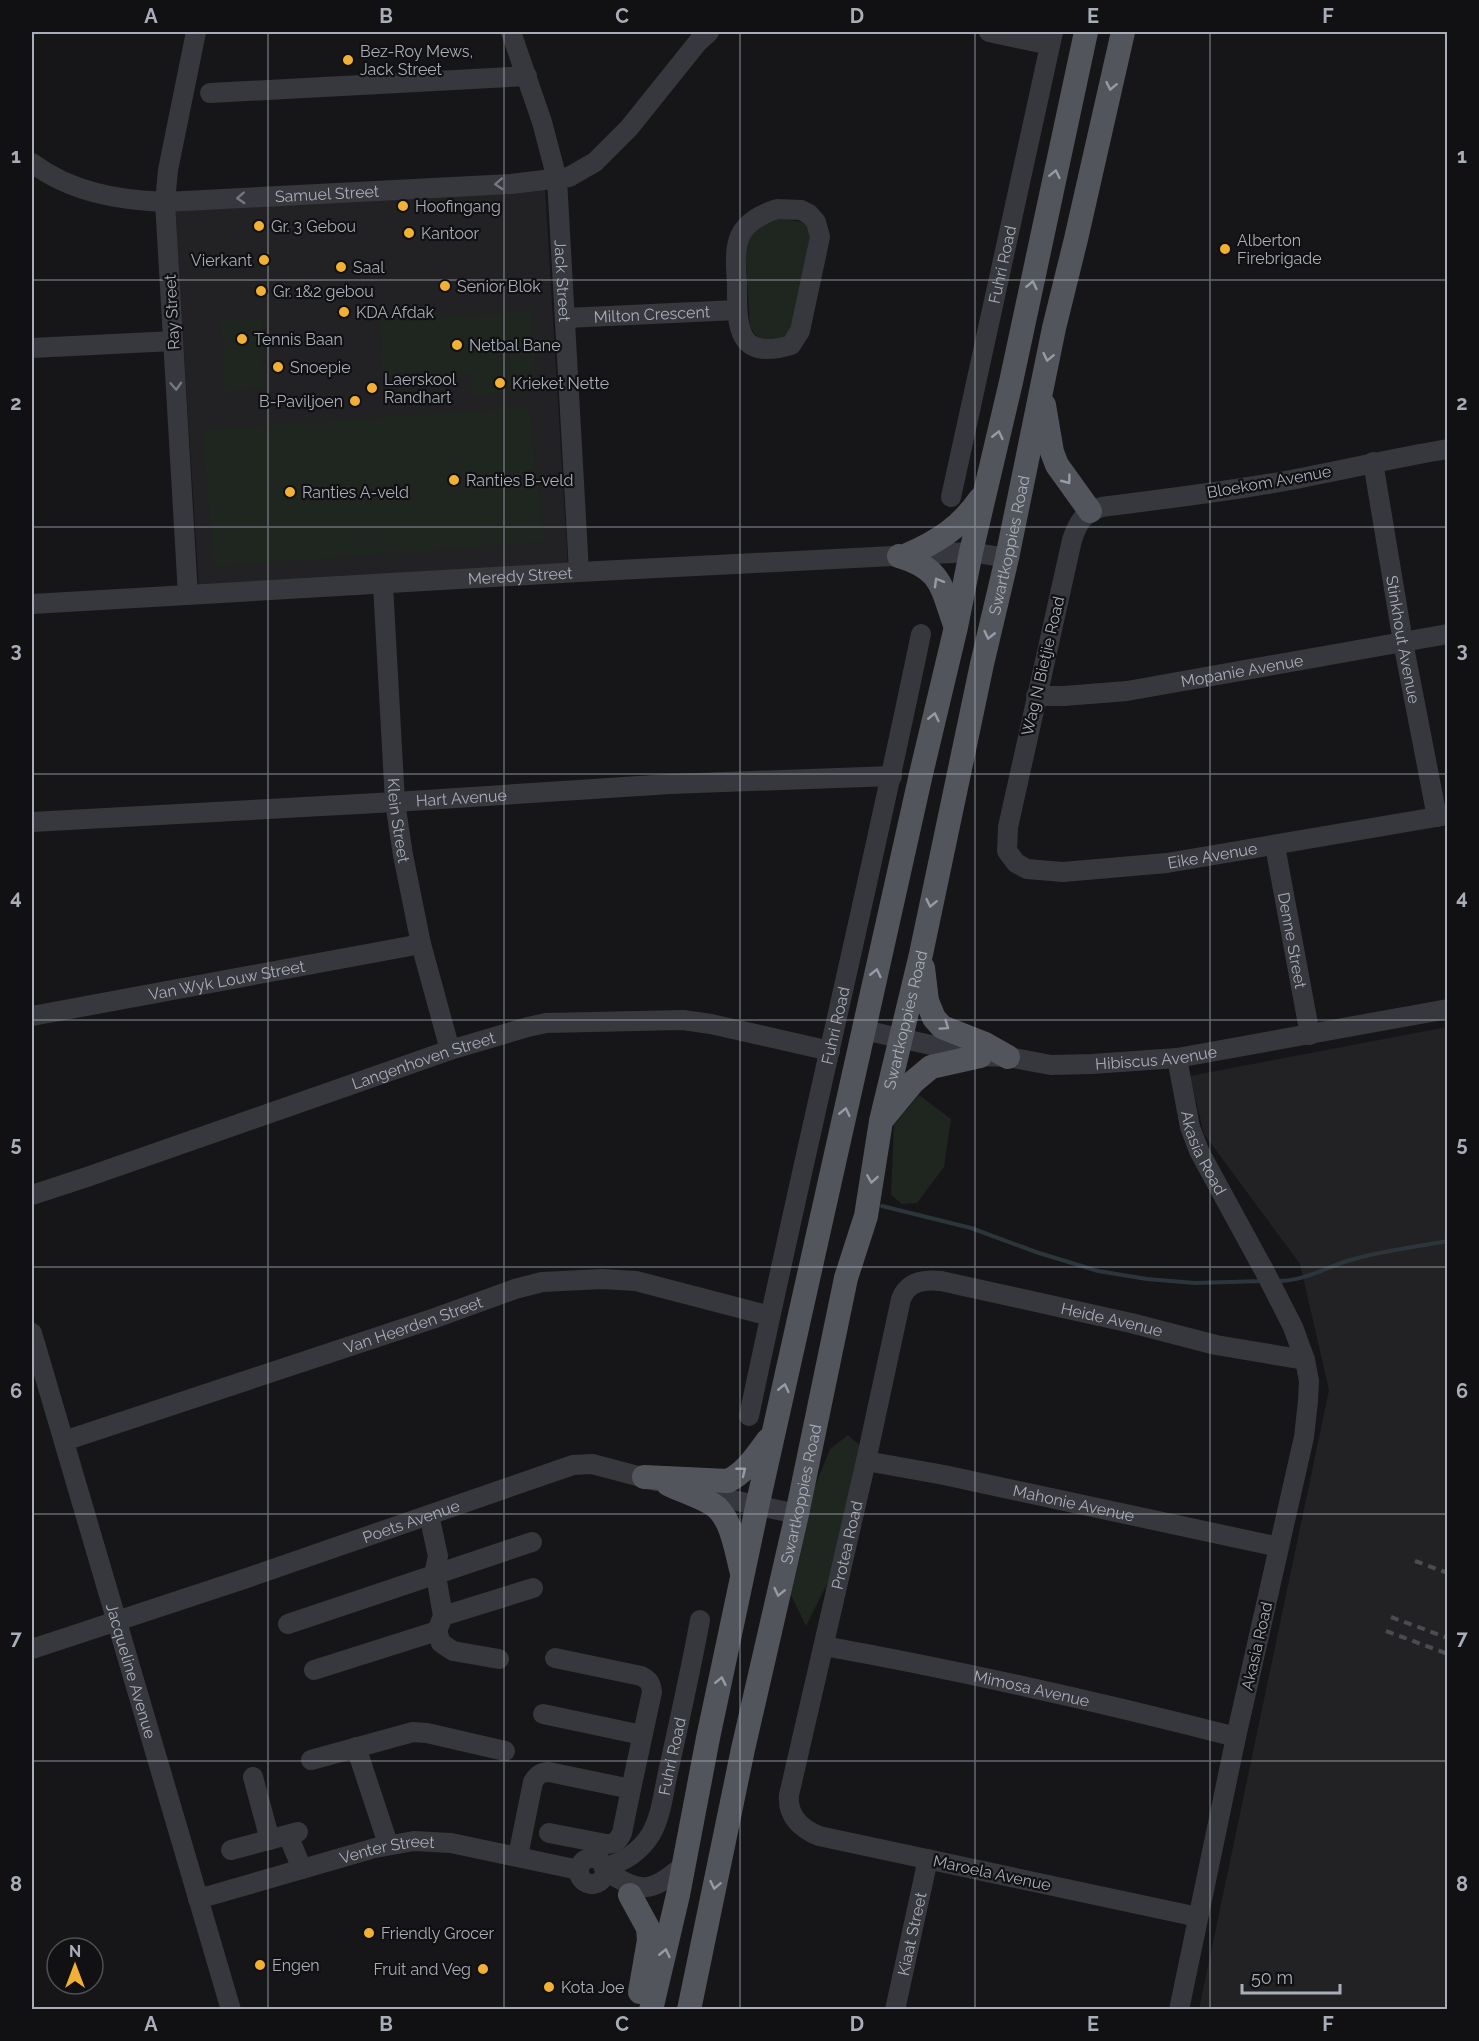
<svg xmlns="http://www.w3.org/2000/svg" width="1479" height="2041" font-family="Raleway,sans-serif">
	<rect width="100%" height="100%" fill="#161618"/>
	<path fill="#222225" d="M545,187L568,567L199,590L175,209Z
		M1447,1027V2009H1199L1329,1390L1300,1264L1204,1134L1190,1076Z"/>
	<path fill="#1e261f" d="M778,218L803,222L812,232L791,330C778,345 759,346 750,326L745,247C751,230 762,224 778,218Z
		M532,312L535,371H528L530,392L472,395L470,374L382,378L380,318Z
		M263,318L264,389L225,392L221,321Z
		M529,407L545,542L214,567L202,430Z
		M919,1095L951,1119L944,1167L917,1203L902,1204L891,1195L894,1125Z
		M848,1435L866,1451L839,1560L806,1626L790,1593L809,1501L830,1449Z"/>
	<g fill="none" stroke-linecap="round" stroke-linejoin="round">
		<path stroke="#2c353c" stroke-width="4" d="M882,1206L971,1228L1039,1253L1098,1271L1147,1279L1195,1283L1263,1281
			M1277,1281C1303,1281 1323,1269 1347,1261C1378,1251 1415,1247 1448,1241"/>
		<g stroke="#37383d" stroke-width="20">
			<path id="s1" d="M511,32L542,122L557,179L579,572"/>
			<path d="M989,32L1050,45"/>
			<path d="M210,93L527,76"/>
			<path id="s2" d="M32,163C71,192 117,200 165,202L511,184L569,177L595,162L629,128L698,42L709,32"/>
			<path d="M777,209L801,210L809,214L816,222L820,237L800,331L791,345C735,362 737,324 737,283C736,268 734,250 740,236C747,221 762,214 777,209Z"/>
			<path id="s3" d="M566,318L737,310"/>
			<path d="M32,348L173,341"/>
			<path id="s4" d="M1448,449C1393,458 1339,471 1285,481C1224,492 1163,499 1102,507C1084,512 1078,522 1072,540L1008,827L1007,851L1016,863L1027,869L1063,872L1167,863L1448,815"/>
			<path id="s5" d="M1373,462L1403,642L1437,817"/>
			<path id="s6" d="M951,497L1053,32"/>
			<path id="s7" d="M383,585L395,802L403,855L421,944L450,1050"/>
			<path d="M188,595L165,202L168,170L196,32"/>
			<path id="s8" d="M32,604L579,572L971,552L1007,558"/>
			<path id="s9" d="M1036,696H1064L1127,691L1448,634"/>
			<path id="s10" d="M32,822L395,802L670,784L892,776"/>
			<path id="s11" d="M1275,846L1310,1035"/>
			<path id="s12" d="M32,1016L421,944"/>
			<path id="s13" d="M864,1030L980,1056L1008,1057L1051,1065L1092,1064L1177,1058L1448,1009"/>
			<path id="s14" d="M1177,1058L1190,1127L1199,1151L1265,1272L1293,1327L1305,1360L1309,1381L1308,1401L1304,1437L1236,1737L1179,2010"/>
			<path id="s15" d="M32,1195L87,1177L450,1050L528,1027L546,1023L683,1020L711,1024L830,1051"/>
			<path id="s16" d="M32,1333L231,2010"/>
			<path id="s17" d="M749,1416C804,1154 867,895 921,634"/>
			<path id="s18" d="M64,1441L435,1318L515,1289L542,1282L602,1279L636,1281L770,1316"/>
			<path id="s19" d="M866,1461L944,1475L1279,1547"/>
			<path d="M700,1493L797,1514"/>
			<path d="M443,1616L533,1588"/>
			<path d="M288,1624L532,1542"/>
			<path d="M437,1631L441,1643L453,1651L499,1659"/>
			<path id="s20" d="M824,1646C962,1671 1100,1702 1236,1737"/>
			<path id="s21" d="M32,1649L241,1580L573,1465L592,1464L657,1481"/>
			<path d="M314,1670L437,1631L443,1616L435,1570L438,1556L429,1515"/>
			<path d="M543,1714L642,1735"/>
			<path d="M356,1747L388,1844"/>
			<path d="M311,1760L413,1732L427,1733L505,1751"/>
			<path d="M253,1777L270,1840"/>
			<path d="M549,1833L606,1844C615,1844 618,1841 622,1833L631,1789"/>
			<path d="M288,1835L302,1869"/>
			<path d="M231,1850L298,1832"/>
			<path d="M518,1856L533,1782C537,1775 541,1772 549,1772L631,1789L652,1692C651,1683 649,1680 641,1676L555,1658"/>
			<circle cx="592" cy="1871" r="13"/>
			<path id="s22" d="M604,1868C624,1862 640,1852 651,1834C662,1815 664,1788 669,1768C680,1718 691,1669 700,1620"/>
			<path d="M605,1871C642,1893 649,1894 683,1866"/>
			<path id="s23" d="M198,1899L375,1848L414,1841L451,1843L579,1870"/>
			<path id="s24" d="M1198,1917L819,1836C801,1829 787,1816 789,1795L866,1461L901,1299C908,1281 924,1279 941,1281L1131,1323L1216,1345L1305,1360"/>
			<path id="s25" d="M895,2010L928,1859"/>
		</g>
		<g stroke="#53555c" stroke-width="24">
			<path d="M1044,405L1052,452L1057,465L1090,511"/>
			<path d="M907,555C937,542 961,527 980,499"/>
			<path d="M899,556C942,569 941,586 955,625"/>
			<path d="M923,968L927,1001L934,1018L942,1027L985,1044L1008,1057"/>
			<path d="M885,1116L913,1082L931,1067L980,1056"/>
			<path d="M644,1477L728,1481C746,1472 756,1456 768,1440"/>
			<path d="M668,1484C682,1491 699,1496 712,1504C732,1516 736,1551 742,1573"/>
			<path d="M630,1895L648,1928L649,1940L640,1992"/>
			<path d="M651,2010L678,1895L708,1738L757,1507L921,774L956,627L971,552L1011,382L1086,32"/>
			<path id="s26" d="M689,2010L743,1749L797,1514L846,1278L866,1216L881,1121L921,954L982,664L1007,558L1054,328L1076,239L1123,32"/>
		</g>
		<path stroke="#4a4c52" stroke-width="4" stroke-dasharray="8 6" stroke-linecap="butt" d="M1415,1561L1448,1573
			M1391,1617L1448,1638
			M1386,1631L1448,1654"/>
	</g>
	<defs><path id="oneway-chevron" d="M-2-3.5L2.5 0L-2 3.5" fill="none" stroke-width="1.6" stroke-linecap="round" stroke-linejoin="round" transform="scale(1.5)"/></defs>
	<g stroke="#979ba6">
		<use href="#oneway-chevron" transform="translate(1111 86) rotate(102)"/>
		<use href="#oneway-chevron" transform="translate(1055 174) rotate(-78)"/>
		<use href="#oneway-chevron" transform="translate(1032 285) rotate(-78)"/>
		<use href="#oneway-chevron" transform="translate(1048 357) rotate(102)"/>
		<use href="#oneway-chevron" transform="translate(998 435) rotate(-77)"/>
		<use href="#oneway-chevron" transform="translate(1067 480) rotate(53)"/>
		<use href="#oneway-chevron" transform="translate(938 582) rotate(-120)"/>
		<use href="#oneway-chevron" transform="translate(989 635) rotate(103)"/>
		<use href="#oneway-chevron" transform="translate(934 717) rotate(-77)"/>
		<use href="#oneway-chevron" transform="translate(931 903) rotate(102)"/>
		<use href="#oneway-chevron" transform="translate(876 973) rotate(-77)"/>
		<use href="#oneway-chevron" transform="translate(945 1026) rotate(35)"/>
		<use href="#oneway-chevron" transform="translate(845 1112) rotate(-77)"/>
		<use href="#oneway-chevron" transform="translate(872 1179) rotate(99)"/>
		<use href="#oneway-chevron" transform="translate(784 1388) rotate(-77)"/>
		<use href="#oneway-chevron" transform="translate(742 1471) rotate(-39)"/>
		<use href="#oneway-chevron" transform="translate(779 1592) rotate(103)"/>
		<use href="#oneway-chevron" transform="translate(721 1681) rotate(-78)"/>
		<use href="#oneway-chevron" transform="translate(715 1885) rotate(102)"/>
		<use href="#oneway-chevron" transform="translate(665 1953) rotate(-77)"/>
	</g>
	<g stroke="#757881">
		<use href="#oneway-chevron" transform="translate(499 184) rotate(177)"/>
		<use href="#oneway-chevron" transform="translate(241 198) rotate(177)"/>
		<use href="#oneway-chevron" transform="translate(176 386) rotate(87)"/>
	</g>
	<path fill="none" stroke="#a8adb8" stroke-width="1.5" stroke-opacity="0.55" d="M268,32V2010M504,32V2010M740,32V2010M975,32V2010M1210,32V2010M32,280H1448M32,527H1448M32,774H1448M32,1020H1448M32,1267H1448M32,1514H1448M32,1761H1448"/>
	<g fill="#f2b134" stroke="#111113" stroke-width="2">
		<circle cx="348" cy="60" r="6"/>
		<circle cx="403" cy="206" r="6"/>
		<circle cx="259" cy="226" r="6"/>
		<circle cx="409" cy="233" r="6"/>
		<circle cx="1225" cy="249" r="6"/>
		<circle cx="264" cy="260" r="6"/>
		<circle cx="341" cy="267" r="6"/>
		<circle cx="445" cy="286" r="6"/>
		<circle cx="261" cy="291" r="6"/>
		<circle cx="344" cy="312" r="6"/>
		<circle cx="242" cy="339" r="6"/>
		<circle cx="457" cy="345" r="6"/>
		<circle cx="278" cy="367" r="6"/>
		<circle cx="500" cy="383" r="6"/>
		<circle cx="372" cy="388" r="6"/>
		<circle cx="355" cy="401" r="6"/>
		<circle cx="454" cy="480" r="6"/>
		<circle cx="290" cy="492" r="6"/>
		<circle cx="369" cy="1933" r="6"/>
		<circle cx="260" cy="1965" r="6"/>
		<circle cx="483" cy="1969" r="6"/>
		<circle cx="549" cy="1987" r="6"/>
	</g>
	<g text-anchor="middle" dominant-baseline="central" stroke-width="4.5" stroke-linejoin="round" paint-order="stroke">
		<g font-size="16" fill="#a8adb8" stroke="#111113" text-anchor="start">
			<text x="360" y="51">Bez-Roy Mews,<tspan x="360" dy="18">Jack Street</tspan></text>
			<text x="415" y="206">Hoofingang</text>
			<text x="271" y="226">Gr. 3 Gebou</text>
			<text x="421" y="233">Kantoor</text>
			<text x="1237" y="240">Alberton<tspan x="1237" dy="18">Firebrigade</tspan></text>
			<text x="252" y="260" text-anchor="end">Vierkant</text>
			<text x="353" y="267">Saal</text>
			<text x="457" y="286">Senior Blok</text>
			<text x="273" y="291">Gr. 1&amp;2 gebou</text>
			<text x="356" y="312">KDA Afdak</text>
			<text x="254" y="339">Tennis Baan</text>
			<text x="469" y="345">Netbal Bane</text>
			<text x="290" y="367">Snoepie</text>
			<text x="384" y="379">Laerskool<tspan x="384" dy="18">Randhart</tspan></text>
			<text x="512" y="383">Krieket Nette</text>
			<text x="343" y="401" text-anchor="end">B-Paviljoen</text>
			<text x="466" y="480">Ranties B-veld</text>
			<text x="302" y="492">Ranties A-veld</text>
			<text x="381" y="1933">Friendly Grocer</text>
			<text x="272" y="1965">Engen</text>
			<text x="471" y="1969" text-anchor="end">Fruit and Veg</text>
			<text x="561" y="1987">Kota Joe</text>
		</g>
		<g font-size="16" fill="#a8adb8" stroke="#111113">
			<text stroke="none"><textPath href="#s2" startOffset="303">Samuel Street</textPath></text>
			<text stroke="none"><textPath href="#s6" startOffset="238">Fuhri Road</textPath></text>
			<text stroke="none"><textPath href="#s1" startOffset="256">Jack Street</textPath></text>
			<text transform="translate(172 312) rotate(-93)">Ray Street</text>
			<text stroke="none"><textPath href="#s3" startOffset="86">Milton Crescent</textPath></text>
			<text transform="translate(1269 482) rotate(-10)">Bloekom Avenue</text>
			<text stroke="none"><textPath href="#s26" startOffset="1500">Swartkoppies Road</textPath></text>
			<text stroke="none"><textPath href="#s8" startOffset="489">Meredy Street</textPath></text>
			<text stroke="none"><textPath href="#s5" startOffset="180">Stinkhout Avenue</textPath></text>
			<text transform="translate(1043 666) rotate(-77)">Wag N Bietjie Road</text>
			<text stroke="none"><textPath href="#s9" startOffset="208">Mopanie Avenue</textPath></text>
			<text stroke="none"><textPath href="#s10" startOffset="430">Hart Avenue</textPath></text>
			<text stroke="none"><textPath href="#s7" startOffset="236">Klein Street</textPath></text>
			<text stroke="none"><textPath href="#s4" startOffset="930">Eike Avenue</textPath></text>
			<text stroke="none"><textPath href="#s11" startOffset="96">Denne Street</textPath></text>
			<text stroke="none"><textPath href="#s12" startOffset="198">Van Wyk Louw Street</textPath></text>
			<text stroke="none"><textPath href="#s26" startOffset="1014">Swartkoppies Road</textPath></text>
			<text stroke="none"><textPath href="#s17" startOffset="400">Fuhri Road</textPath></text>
			<text stroke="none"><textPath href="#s13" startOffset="296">Hibiscus Avenue</textPath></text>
			<text stroke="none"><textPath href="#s15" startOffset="414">Langenhoven Street</textPath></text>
			<text stroke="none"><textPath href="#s14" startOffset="99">Akasia Road</textPath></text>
			<text stroke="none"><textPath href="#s24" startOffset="1174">Heide Avenue</textPath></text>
			<text stroke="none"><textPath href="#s18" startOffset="368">Van Heerden Street</textPath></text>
			<text stroke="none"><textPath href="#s26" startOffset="528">Swartkoppies Road</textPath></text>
			<text stroke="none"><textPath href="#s19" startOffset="212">Mahonie Avenue</textPath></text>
			<text stroke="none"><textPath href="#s21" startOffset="400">Poets Avenue</textPath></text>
			<text stroke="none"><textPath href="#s24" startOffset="699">Protea Road</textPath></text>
			<text transform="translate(1257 1646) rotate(-77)">Akasia Road</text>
			<text stroke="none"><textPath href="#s16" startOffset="352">Jacqueline Avenue</textPath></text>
			<text stroke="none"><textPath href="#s20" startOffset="212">Mimosa Avenue</textPath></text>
			<text stroke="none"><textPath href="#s22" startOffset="140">Fuhri Road</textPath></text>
			<text stroke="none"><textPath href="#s23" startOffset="196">Venter Street</textPath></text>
			<text transform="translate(992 1873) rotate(12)">Maroela Avenue</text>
			<text stroke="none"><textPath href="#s25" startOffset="78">Kiaat Street</textPath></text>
		</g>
	</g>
	<rect width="1479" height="2041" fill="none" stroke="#111113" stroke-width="66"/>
	<g transform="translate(75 1966)"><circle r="28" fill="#111113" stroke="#4d4f55" stroke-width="1.5"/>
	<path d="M0-4.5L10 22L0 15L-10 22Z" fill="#f2b134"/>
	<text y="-9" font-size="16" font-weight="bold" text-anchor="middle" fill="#a8adb8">N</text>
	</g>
	<path d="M1242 1984v9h98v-9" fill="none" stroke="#a8adb8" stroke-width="3"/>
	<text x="1251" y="1984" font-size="18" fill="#a8adb8" stroke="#111113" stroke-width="4.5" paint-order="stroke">50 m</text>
	<rect x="33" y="33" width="1413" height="1975" fill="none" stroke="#a8adb8" stroke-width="2"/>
	<g font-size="20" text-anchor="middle" font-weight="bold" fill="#a8adb8">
		<text x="151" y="23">A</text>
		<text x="386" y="23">B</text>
		<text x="622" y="23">C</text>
		<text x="857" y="23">D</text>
		<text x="1093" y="23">E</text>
		<text x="1328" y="23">F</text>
		<text x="16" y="163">1</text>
		<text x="1462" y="163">1</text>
		<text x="16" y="410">2</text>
		<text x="1462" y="410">2</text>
		<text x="16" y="657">3</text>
		<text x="1462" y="657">3</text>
		<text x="16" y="904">4</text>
		<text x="1462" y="904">4</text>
		<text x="16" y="1151">5</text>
		<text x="1462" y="1151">5</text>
		<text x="16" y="1398">6</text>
		<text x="1462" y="1398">6</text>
		<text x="16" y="1645">7</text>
		<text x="1462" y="1645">7</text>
		<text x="16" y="1891">8</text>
		<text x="1462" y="1891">8</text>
		<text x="151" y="2031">A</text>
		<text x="386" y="2031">B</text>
		<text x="622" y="2031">C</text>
		<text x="857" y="2031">D</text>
		<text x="1093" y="2031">E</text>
		<text x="1328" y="2031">F</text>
	</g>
</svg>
